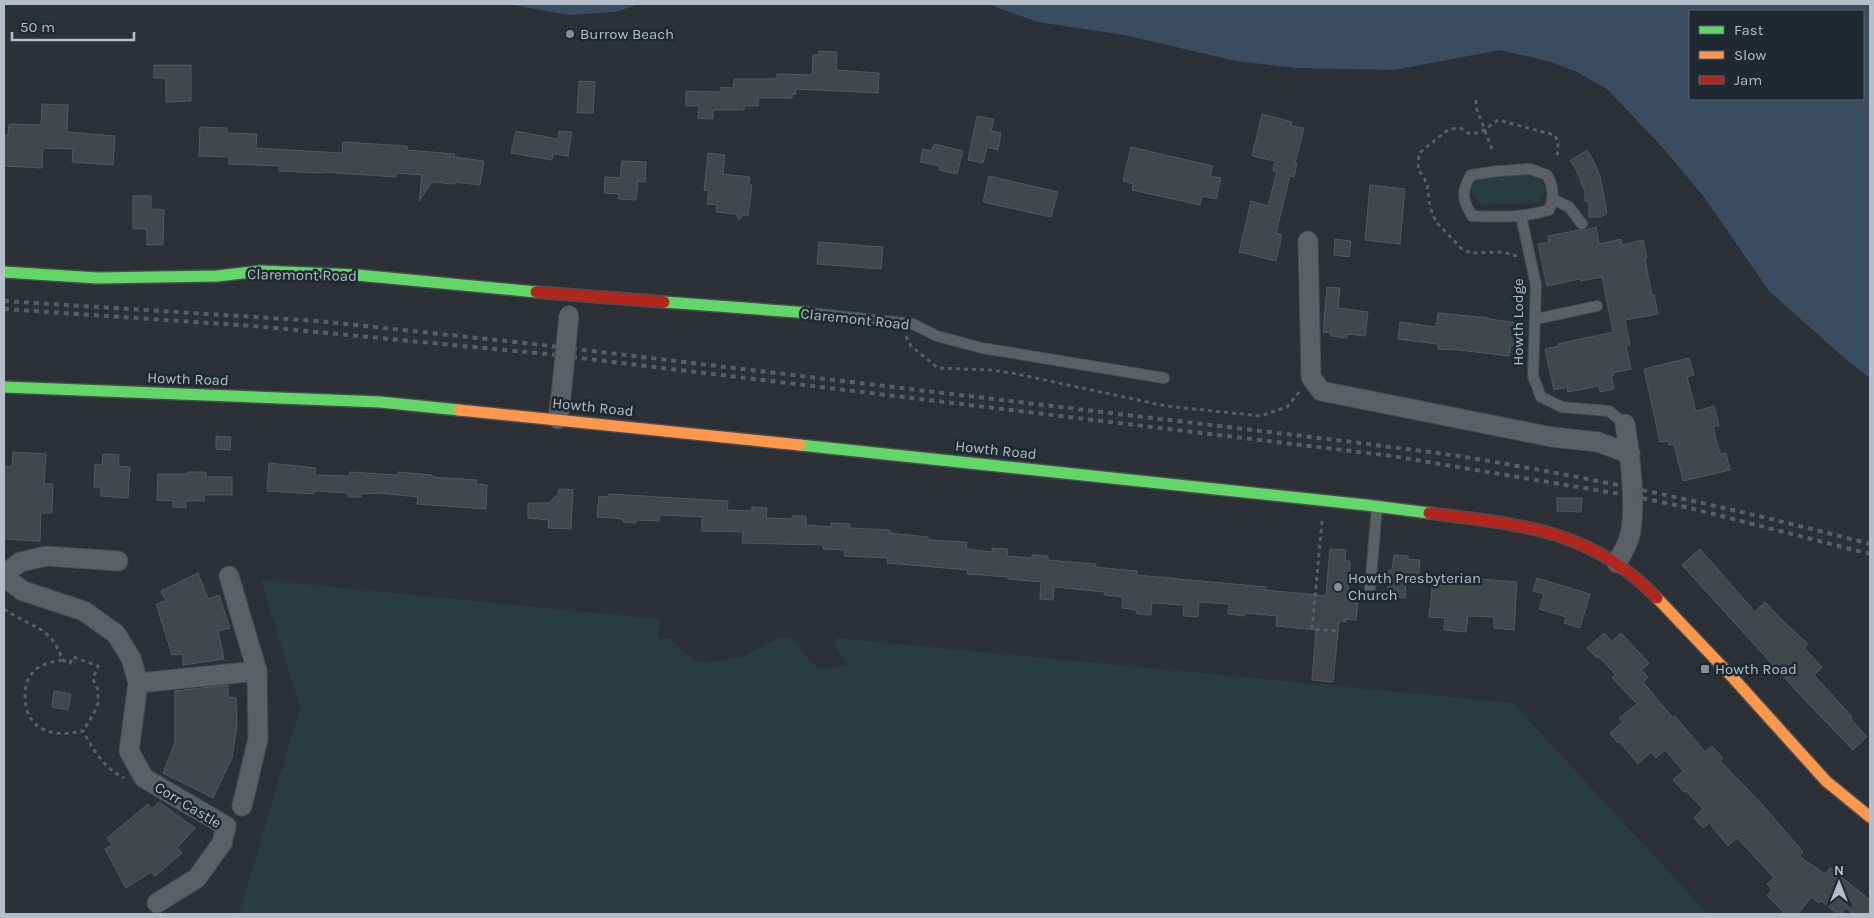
<svg xmlns="http://www.w3.org/2000/svg" width="1874" height="918" font-family="Karla,sans-serif">
	<rect width="100%" height="100%" fill="#2b3137"/>
	<path fill="#283e3e" d="M1504,176C1522,176 1538,171 1546,189L1538,203L1481,205L1472,195V189L1478,179Z
		M261,580L659,619V639H671L692,659L703,663L741,657L780,637C801,634 802,663 821,668C830,670 840,666 848,664L838,652L834,644L837,638L1513,703L1708,914H239L300,708Z"/>
	<path fill="#394c60" fill-rule="evenodd" d="M508,4H638L616,12L569,15Z
		M987,4H1870V378L1849,362L1769,291L1704,197L1663,148L1607,89L1575,71L1548,61L1500,50L1394,70L1295,68L1236,61L1124,35L1038,22ZM1690,11H1863V99H1690Z"/>
	<path fill="#42474c" stroke="#53585f" d="M819,51L837,52L836,70L879,73L878,93L796,89V94H792V98H758V106H744V110H713V119L698,118L699,106H686V91L721,92V87L733,88L734,79H773L777,78V74L812,75L813,55H818Z
		M154,65H191V101L166,102V78H154Z
		M579,81L595,82L593,113H577Z
		M42,104L68,105L67,132L115,136L113,165L72,162L73,149L43,148L42,168L4,166V135H8L9,124L41,125Z
		M1262,114L1292,122L1291,126L1304,128L1295,163L1297,164L1294,177L1290,176L1276,233L1282,235L1276,261L1239,252L1251,201L1268,206L1277,171H1273L1275,161L1252,156Z
		M977,116L994,119L991,131L1001,133L998,150L987,147L983,163L968,160Z
		M200,127L227,128V133L257,134L256,148L342,153L343,142L407,146V150L455,154L454,157L484,161L480,185L455,182V184L432,182L419,201L422,175L396,173V177L323,172V173L279,171V166L229,164V157L199,156Z
		M516,131L558,139L559,131L572,132L568,156L553,154L552,160L511,153Z
		M934,144L963,151L957,174L939,170L940,166L920,162L923,149L932,151Z
		M1131,147L1213,166L1210,176L1221,178L1216,199L1202,196L1200,205L1132,190L1133,184L1123,181Z
		M1587,150L1592,158L1600,176L1607,213L1601,217H1589V201H1585V192L1576,169L1570,161Z
		M708,153L725,155L723,174L750,177L749,184L752,185L748,216L744,215L739,220L736,214L716,212L717,205L707,204L709,191L704,190Z
		M622,161L646,162L645,182L638,181L636,200L618,199L619,194L604,193L605,177L620,178Z
		M989,176L1058,192L1051,217L983,202Z
		M1370,185L1405,189L1400,244L1365,240Z
		M133,196H151V209L164,210L163,245H147V229H133Z
		M1596,227L1599,244L1621,239L1622,245L1643,240L1647,258L1645,259L1652,296L1654,295L1658,314L1625,320L1630,345L1626,346L1631,369L1613,373V376H1611L1614,389L1600,392L1599,386L1568,392L1567,387L1554,390L1545,349L1559,346L1558,344L1613,332L1602,277L1581,281L1580,279L1547,286L1538,244L1549,242L1548,236L1579,230L1583,231Z
		M1335,239L1351,241L1349,257L1334,255Z
		M819,242L883,247L881,269L817,264Z
		M1327,287L1340,288L1338,308L1368,312L1365,336L1347,334V338L1331,336V333L1323,332Z
		M1438,313L1489,318V319L1525,324L1522,346L1511,345L1509,356L1450,349V350L1438,349V344L1398,339L1400,322L1436,327Z
		M1689,358L1694,375L1687,377L1696,411L1714,406L1719,425L1713,427L1720,454L1726,453L1730,470L1683,481L1674,444L1669,445L1668,441L1660,442L1644,369Z
		M216,436L231,437L230,450L216,449Z
		M13,452L46,454L44,484H53L52,513H41L40,541L4,539V466L12,467Z
		M103,454L119,455L118,466L130,467L128,498L101,496V487H94L95,464L102,465Z
		M269,463L316,468L315,475L349,476L350,472L398,475V472L432,475V477L477,480L476,484L487,485L486,509L417,504L418,497L380,493L361,494V497H348V493L315,491L314,494L267,491Z
		M188,472H206V477H232V495H204V501H186V508L173,507V501L157,500L158,474H188Z
		M559,489L573,490L571,529L548,528L549,520L528,518V503H549L558,494Z
		M609,494L728,501L727,510L752,511V507L767,508L766,518L792,519V516H806V525L831,527V523L850,524V528L890,530V533L928,537V540L967,542L966,549L992,552V548L1008,549L1007,556L1032,558V555L1048,556V560L1096,564L1095,567L1137,571V575L1266,587V590L1326,596L1330,549L1346,550L1345,561H1350V566L1347,602L1358,603L1356,620L1346,619V622L1339,621L1333,682L1312,680L1316,630L1276,626L1277,616L1245,613L1244,616L1228,614L1229,604L1199,602L1198,617L1183,616L1184,605L1152,603L1151,615L1137,614V610L1122,608L1123,597L1104,595L1105,592L1054,587L1053,600L1040,599L1041,582L1008,579V577L967,574L968,570L887,563L888,558L844,556L845,550L823,549V545L742,543L743,532L702,531V517L660,515L659,521L636,520V523L623,522V519L597,517L599,496L608,497Z
		M1557,498H1582L1581,512L1557,511Z
		M1700,549L1755,612L1765,602L1782,620L1808,644L1804,648L1822,667L1814,675L1852,717L1850,718L1867,737L1853,750L1802,697L1682,565Z
		M1394,555L1408,556V559L1420,560L1418,581L1406,580L1405,598L1390,596L1391,589H1388L1389,570H1392Z
		M198,573L208,599L219,595L230,628L218,631L224,659L183,665V654L172,655L156,604L166,601L161,591Z
		M1537,578L1590,594L1580,628L1564,623L1566,617L1539,609L1544,594L1533,591Z
		M1433,579L1479,584V579L1517,582L1514,630L1494,628V617L1468,616L1466,632L1444,630L1445,618L1429,617Z
		M1604,633L1612,641L1621,633L1649,663L1641,670L1648,677L1643,682L1673,718L1675,716L1705,752L1712,746L1723,758L1720,761L1761,803L1803,852L1799,856L1825,874L1830,868L1870,900V914H1853L1846,908L1841,914H1838L1821,901L1819,903L1811,897L1798,914H1785L1767,895L1772,890L1767,884L1774,878L1742,843L1737,838L1728,846L1709,823L1703,828L1694,818L1703,809L1686,791L1684,792L1673,780L1683,771L1665,750L1656,758L1651,752L1638,764L1619,741L1618,743L1610,733L1623,722L1619,718L1637,704L1612,678L1616,675L1599,657L1597,658L1587,648Z
		M228,685V697L236,698L237,725L232,758L213,798L163,773L175,742V691Z
		M54,691L71,694L68,710L52,707Z
		M159,802L195,828L177,848L182,853L155,876L151,872L126,888L105,849L112,845L107,838L148,804L152,809Z"/>
	<g fill="none" stroke-linecap="round" stroke-linejoin="round">
		<g stroke="#484d52" stroke-width="12">
			<path id="lane" d="M1530,169L1547,175C1554,187 1554,197 1549,210C1524,218 1498,217 1472,216C1462,199 1461,192 1471,175L1498,171Z
				M1553,199L1569,207L1582,224
				M1521,216L1536,285L1533,376L1541,397L1562,407L1609,411L1625,424
				M810,313L913,324L937,336L982,348L1164,378
				M1536,319L1597,306
				M1370,588L1377,507"/>
		</g>
		<g stroke="#484d52" stroke-width="21">
			<path id="street" d="M1308,241L1311,377L1321,391L1552,437L1598,442L1630,454
				M558,419L562,386
				M1617,563C1621,555 1626,547 1629,539C1637,512 1630,452 1625,424
				M4,575L20,562L47,556L118,561
				M229,576L257,671L258,739L242,806
				M4,577L23,591L84,611L116,634L131,658L138,683L129,751L144,778L226,826L222,843L197,878L157,903
				M138,683L257,671"/>
		</g>
		<g stroke="#484d52" stroke-width="14">
			<path id="fast" d="M4,272L97,278L217,276L260,271L357,275L536,292
				M664,302L809,313
				M4,387L380,402L459,410
				M800,445L1366,505L1429,513"/>
		</g>
		<g stroke="#484d52" stroke-width="14">
			<path id="slow" d="M459,410L800,445
				M1657,598L1735,680L1826,781L1870,817"/>
		</g>
		<g stroke="#484d52" stroke-width="14">
			<path id="jam" d="M536,292L664,302
				M1429,513C1519,525 1590,528 1657,598"/>
		</g>
		<path stroke="#595f62" stroke-width="3" stroke-dasharray="4 4" stroke-linecap="butt" d="M1476,100V107L1493,152
			M1517,256L1502,252L1471,253L1462,249L1436,222L1430,207L1427,183L1418,169L1419,153L1449,129L1460,128L1470,134L1481,132L1498,120L1555,135L1558,143L1557,159
			M906,336L911,346L938,368L990,370L1012,373L1166,406L1260,416L1287,407L1300,391
			M1322,521L1312,629L1339,631
			M4,609C29,627 53,626 62,660C53,662 40,664 34,671C27,678 25,687 25,696C25,731 54,738 83,731C94,751 103,767 124,778
			M62,660L70,663L73,657L98,666L93,679L98,690V703L93,715L83,731"/>
		<use href="#lane" stroke="#5b6065" stroke-width="10"/>
		<use href="#street" stroke="#5b6065" stroke-width="19"/>
		<use href="#fast" stroke="#63d668" stroke-width="11"/>
		<use href="#slow" stroke="#ff974d" stroke-width="11"/>
		<use href="#jam" stroke="#b3261e" stroke-width="11"/>
		<path stroke="#595e63" stroke-width="4" stroke-dasharray="5 5" stroke-linecap="butt" d="M4,301L318,321L525,343L1353,442C1394,448 1436,452 1477,459C1609,481 1741,510 1870,544
			M4,309L254,326L547,354L1392,456L1632,496L1690,508L1870,554"/>
		<g stroke="#484d52" stroke-width="21" stroke-linecap="butt">
			<path id="street-bridge" d="M562,386L569,315"/>
		</g>
		<use href="#street-bridge" stroke="#5b6065" stroke-width="19"/>
	</g>
	<g fill="#858d95" stroke="#1e2932" stroke-width="2">
		<circle cx="570" cy="34" r="5"/>
		<circle cx="1338" cy="587" r="5"/>
		<rect x="1700" y="664" width="10" height="10" rx="2.5"/>
	</g>
	<g text-anchor="middle" dominant-baseline="central" stroke-width="5" stroke-linejoin="round" paint-order="stroke">
		<g font-size="15" fill="#b5bec8" stroke="#1e2932" text-anchor="start">
			<text x="580" y="34">Burrow Beach</text>
			<text x="1348" y="578">Howth Presbyterian<tspan x="1348" dy="17">Church</tspan></text>
			<text x="1715" y="669">Howth Road</text>
		</g>
		<g font-size="15" fill="#b5bec8" stroke="#1e2932">
			<text transform="translate(302 275) rotate(1)">Claremont Road</text>
			<text transform="translate(855 319) rotate(6)">Claremont Road</text>
			<text transform="translate(1518 322) rotate(-90)">Howth Lodge</text>
			<text transform="translate(188 379) rotate(2)">Howth Road</text>
			<text transform="translate(593 407) rotate(6)">Howth Road</text>
			<text transform="translate(996 450) rotate(6)">Howth Road</text>
			<text transform="translate(188 805) rotate(31)">Corr Castle</text>
		</g>
	</g>
	<rect width="1874" height="918" fill="none" stroke="#b5bec8" stroke-width="10"/>
	<rect x="1689" y="10" width="175" height="90" fill="#1e2932" stroke="#5a656e"/>
	<rect x="1699" y="26" width="25" height="8" fill="#63d668" stroke="#5a656e"/>
	<text x="1734" y="35" font-size="15" fill="#b5bec8">Fast</text>
	<rect x="1699" y="51" width="25" height="8" fill="#ff974d" stroke="#5a656e"/>
	<text x="1734" y="60" font-size="15" fill="#b5bec8">Slow</text>
	<rect x="1699" y="76" width="25" height="8" fill="#b3261e" stroke="#5a656e"/>
	<text x="1734" y="85" font-size="15" fill="#b5bec8">Jam</text>
	<g transform="translate(1839 883)" stroke="#1e2932" stroke-width="4" paint-order="stroke">
	<path d="M0-4L9 19L0 12L-9 19Z" fill="#b5bec8"/>
	<text y="-8" font-size="14" font-weight="bold" text-anchor="middle" fill="#b5bec8">N</text>
	</g>
	<path d="M12 32v8h122v-8" fill="none" stroke="#b5bec8" stroke-width="2.5"/>
	<text x="20" y="32" font-size="15" fill="#b5bec8" stroke="#1e2932" stroke-width="4" paint-order="stroke">50 m</text>
</svg>
